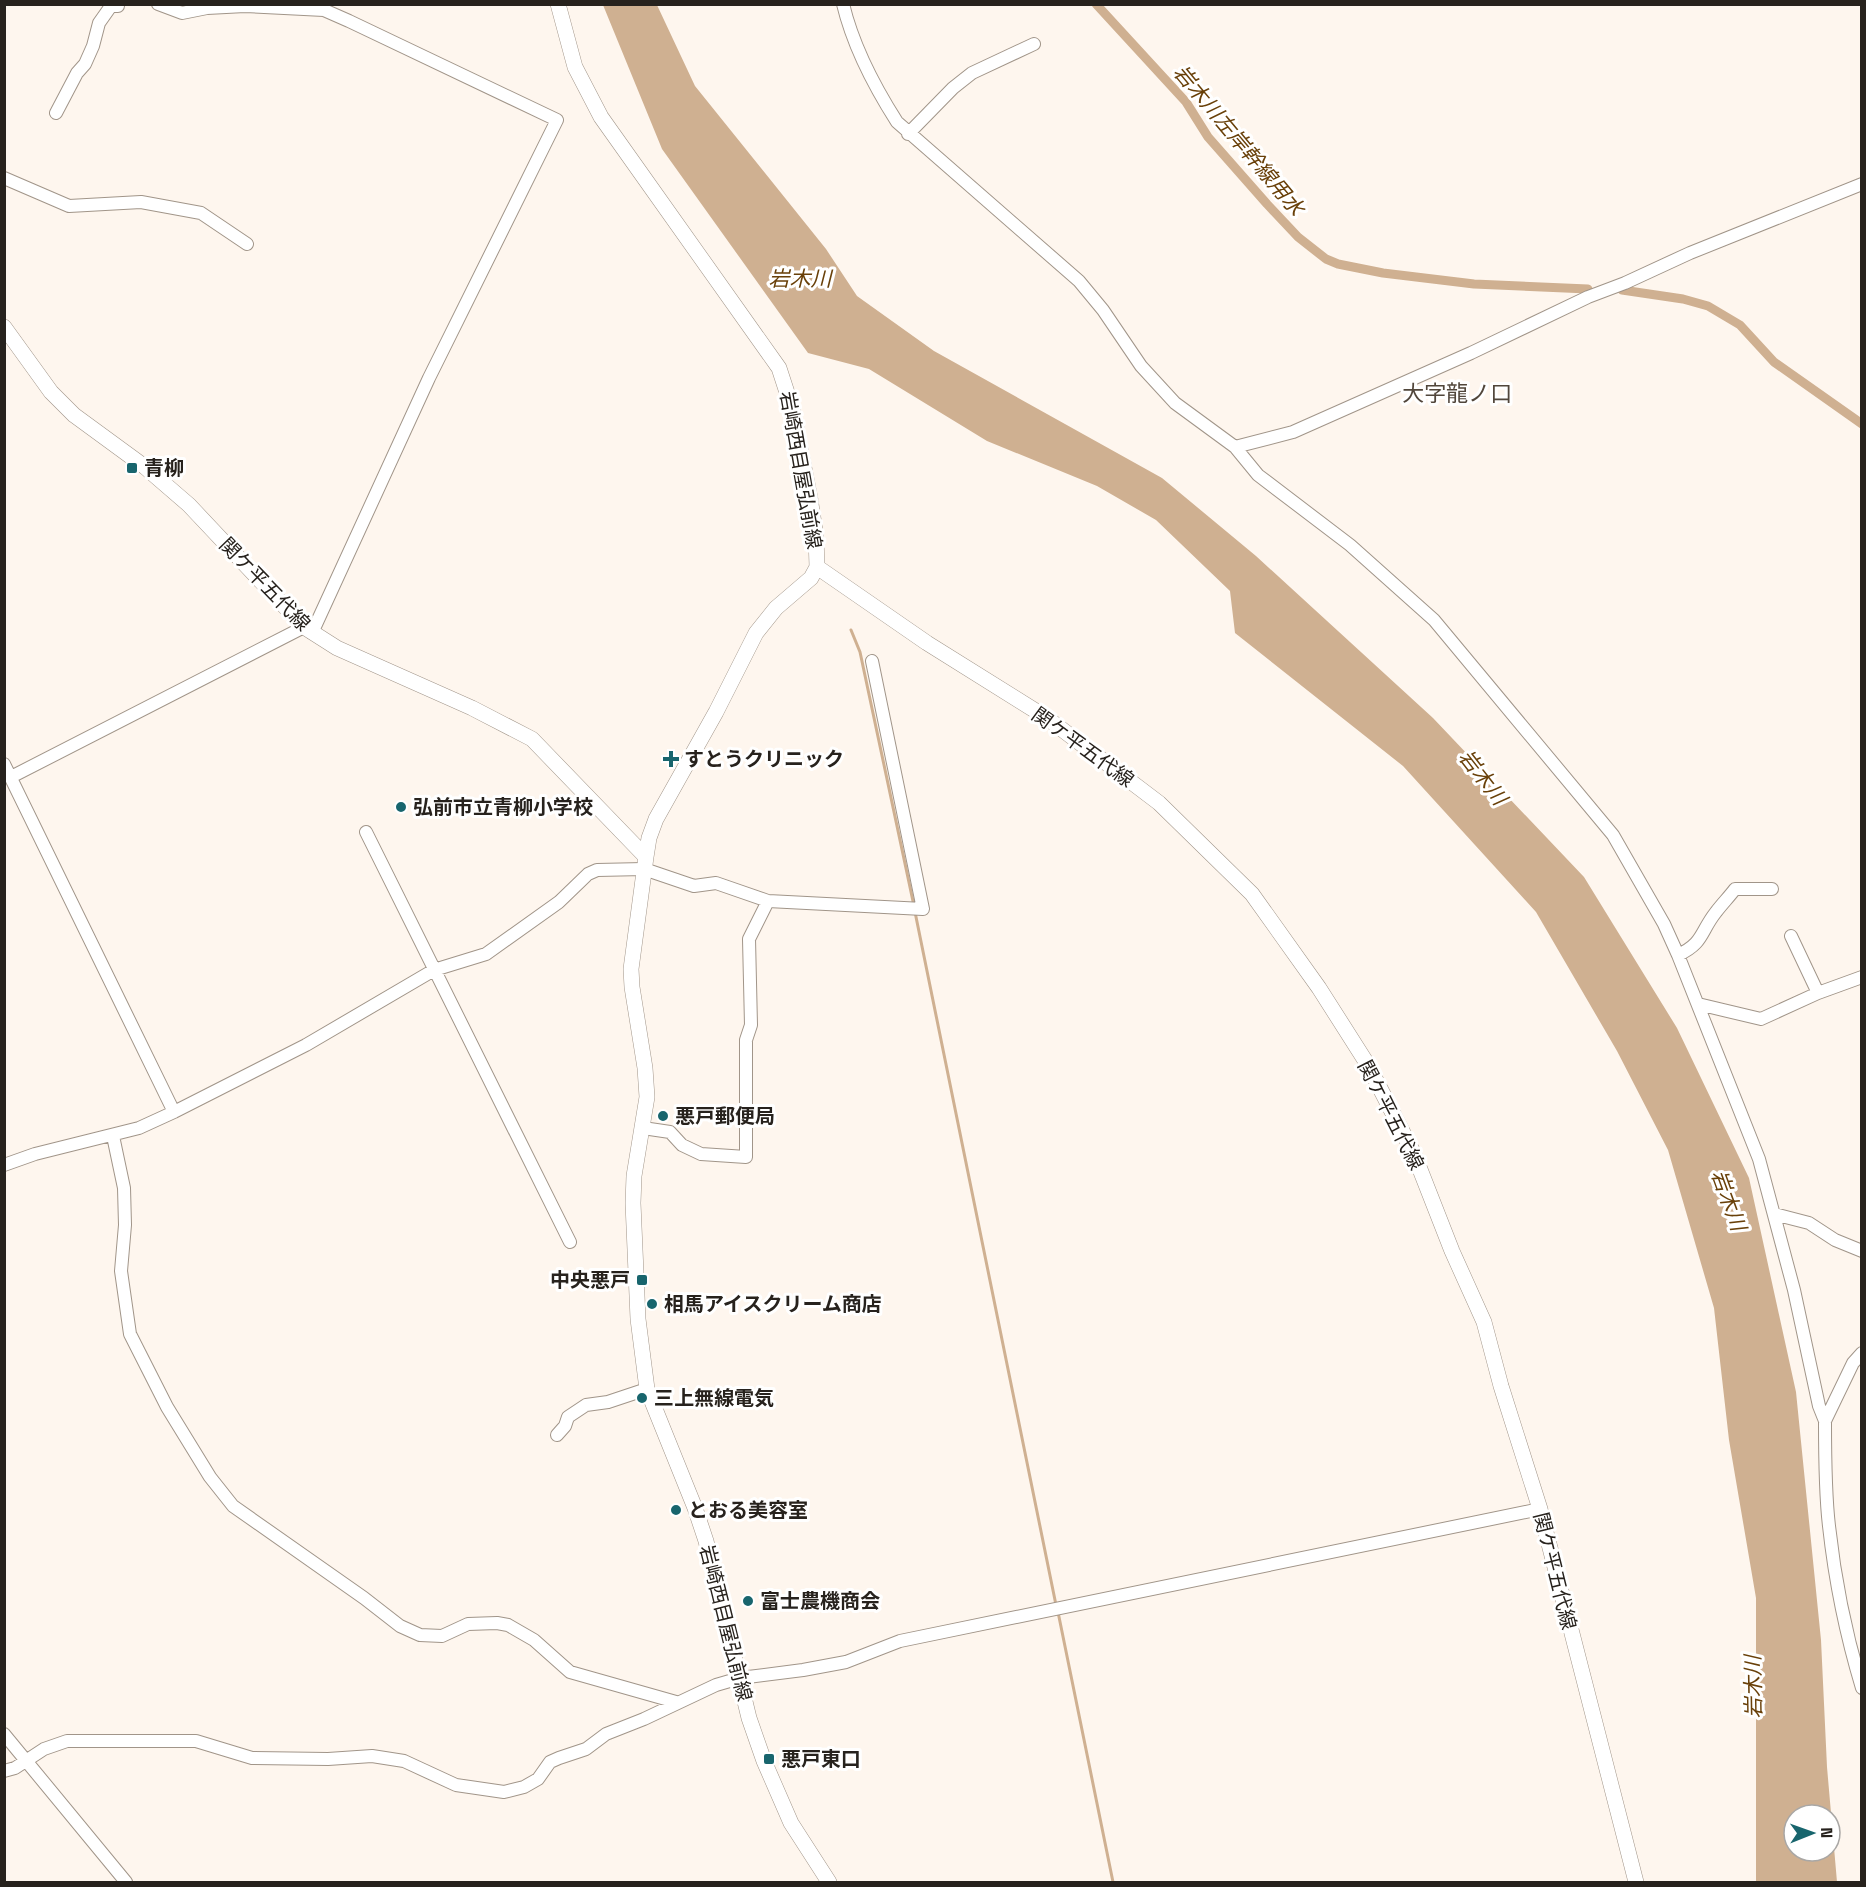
<svg xmlns="http://www.w3.org/2000/svg" width="1866" height="1887" font-family="'Space Grotesk','Noto Sans JP',sans-serif">
	<rect width="100%" height="100%" fill="#fef6ee"/>
	<path fill="#cfb091" fill-rule="evenodd" d="M603,5H657L695,86L826,249L857,296L934,351L1162,478L1256,556L1433,718L1584,877L1677,1028L1749,1178L1796,1392L1821,1640L1827,1767L1837,1882H1756V1598L1729,1440L1714,1308L1668,1150L1617,1051L1536,912L1403,766L1235,633L1230,591L1156,520L1097,486L987,441L869,369L808,353L662,149ZM1794,1815H1830V1851H1794Z"/>
	<g fill="none" stroke-linecap="round" stroke-linejoin="round">
		<path stroke="#cfb091" stroke-width="3" d="M851,630L860,652L914,906
			M915,912L1056,1605
			M1058,1612L1113,1882"/>
		<path stroke="#cfb091" stroke-width="9" d="M1096,4L1186,102L1208,137L1267,204L1298,237L1326,259L1338,264L1383,273L1474,284L1588,289
			M1622,290L1683,299L1708,306L1740,325L1774,362L1862,424"/>
		<g stroke="#a19589" stroke-width="14">
			<path id="minor" d="M158,4L182,13L207,8L245,6L324,10L349,21L557,120L429,378L312,633
				M843,4C853,46 874,86 897,122L1079,281L1103,310L1141,366L1175,403L1235,447L1258,475L1350,545L1434,620L1613,835L1664,924L1678,955L1759,1159L1794,1290L1819,1406L1825,1421C1825,1456 1825,1492 1829,1526C1835,1581 1846,1635 1862,1688
				M56,113L77,73L85,64L93,46L99,23L111,6H118V4
				M908,134L953,88L972,73L1034,44
				M4,178L69,206L141,202L201,213L247,244
				M1235,447L1293,432L1471,353L1588,297L1625,283L1690,253L1862,184
				M4,764L174,1112
				M11,777L304,627
				M366,832L570,1242
				M1791,936L1818,993
				M1678,955C1704,943 1700,932 1716,912C1722,904 1729,897 1735,889H1772
				M1698,1004L1761,1019L1818,993L1862,977
				M643,1128L670,1132L682,1145L701,1154L746,1157V1040L751,1025L749,939L768,901
				M113,1136L124,1188L125,1225L121,1271L130,1334L167,1407L210,1477L233,1506L364,1598L400,1626L420,1635L442,1636L468,1624L497,1623L508,1625L534,1640L570,1672L676,1702
				M4,1165L35,1154L139,1128L174,1112L306,1045L434,970L486,954L559,902L588,874L597,870L644,869L694,886L716,883L768,901L923,909L872,661
				M1774,1214L1809,1223L1835,1240L1862,1251
				M1825,1421L1853,1363L1862,1353
				M557,1435L565,1426L568,1417L586,1405L608,1402L647,1389
				M4,1734L126,1882
				M4,1771L15,1768L44,1749L67,1741H196L252,1758L328,1759L372,1756L404,1761L456,1785L504,1792L524,1787L538,1779L550,1762L559,1758L586,1749L606,1734L644,1719L716,1685L740,1678L803,1670L846,1662L900,1641L1540,1509"/>
		</g>
		<g stroke="#a19589" stroke-width="16">
			<path id="major" d="M558,4L575,67L601,117L779,368L793,411L810,498L816,536L817,567L811,578L776,608L756,633L716,712L656,819L649,838L646,857L631,969L632,987L645,1068L647,1097L634,1176L633,1203L638,1319L647,1389L695,1508L706,1541L749,1718L764,1761L791,1823L829,1882
				M4,327L51,392L74,415L145,467L189,505L304,627L337,648L472,708L532,739L646,857
				M817,567L927,643L1047,718L1159,803L1252,894L1319,988L1368,1065L1414,1154L1452,1251L1484,1322L1501,1386L1540,1509L1636,1882"/>
		</g>
		<use href="#minor" stroke="#fff" stroke-width="12"/>
		<use href="#major" stroke="#fff" stroke-width="15"/>
	</g>
	<g fill="#18656d" stroke="#fff" stroke-width="2">
		<rect x="126" y="462" width="12" height="12" rx="3"/>
		<path d="M668 750h6v6h6v6h-6v6h-6v-6h-6v-6h6z"/>
		<circle cx="401" cy="807" r="6"/>
		<circle cx="663" cy="1116" r="6"/>
		<rect x="636" y="1274" width="12" height="12" rx="3"/>
		<circle cx="652" cy="1304" r="6"/>
		<circle cx="642" cy="1398" r="6"/>
		<circle cx="676" cy="1510" r="6"/>
		<circle cx="748" cy="1601" r="6"/>
		<rect x="763" y="1753" width="12" height="12" rx="3"/>
	</g>
	<g text-anchor="middle" dominant-baseline="central" stroke-width="6" stroke-linejoin="round" paint-order="stroke">
		<g font-size="20" font-weight="bold" fill="#27221d" stroke="#fff" text-anchor="start">
			<text x="144" y="468">青柳</text>
			<text x="684" y="759">すとうクリニック</text>
			<text x="413" y="807">弘前市立青柳小学校</text>
			<text x="675" y="1116">悪戸郵便局</text>
			<text x="630" y="1280" text-anchor="end">中央悪戸</text>
			<text x="664" y="1304">相馬アイスクリーム商店</text>
			<text x="654" y="1398">三上無線電気</text>
			<text x="688" y="1510">とおる美容室</text>
			<text x="760" y="1601">富士農機商会</text>
			<text x="781" y="1759">悪戸東口</text>
		</g>
		<g font-size="20" fill="#27221d" stroke="#fff">
			<text transform="translate(801 470) rotate(80)">岩崎西目屋弘前線</text>
			<text transform="translate(265 584) rotate(46)">関ケ平五代線</text>
			<text transform="translate(1083 747) rotate(36)">関ケ平五代線</text>
			<text transform="translate(1391 1115) rotate(63)">関ケ平五代線</text>
			<text transform="translate(1555 1571) rotate(76)">関ケ平五代線</text>
			<text transform="translate(726 1623) rotate(76)">岩崎西目屋弘前線</text>
		</g>
		<g font-size="21" font-style="italic" fill="#694009" stroke="#fff">
			<text transform="translate(1239 140) rotate(50)">岩木川左岸幹線用水</text>
			<text x="800" y="278">岩木川</text>
			<text transform="translate(1483 777) rotate(52)">岩木川</text>
			<text transform="translate(1729 1200) rotate(70)">岩木川</text>
			<text transform="translate(1753 1687) rotate(-91)">岩木川</text>
		</g>
		<g font-size="22" fill="#51463b" stroke="#fff">
			<text x="1457" y="393">大字龍ノ口</text>
		</g>
	</g>
	<rect width="1866" height="1887" fill="none" stroke="#27221d" stroke-width="12"/>
	<g transform="translate(1812 1833) rotate(89)"><circle r="28" fill="#ffffff" stroke="#a9a7a5" stroke-width="1.5"/>
	<path d="M0-4.5L10 22L0 15L-10 22Z" fill="#18656d"/>
	<text y="-9" font-size="16" font-weight="bold" text-anchor="middle" fill="#27221d">N</text>
	</g>
</svg>
